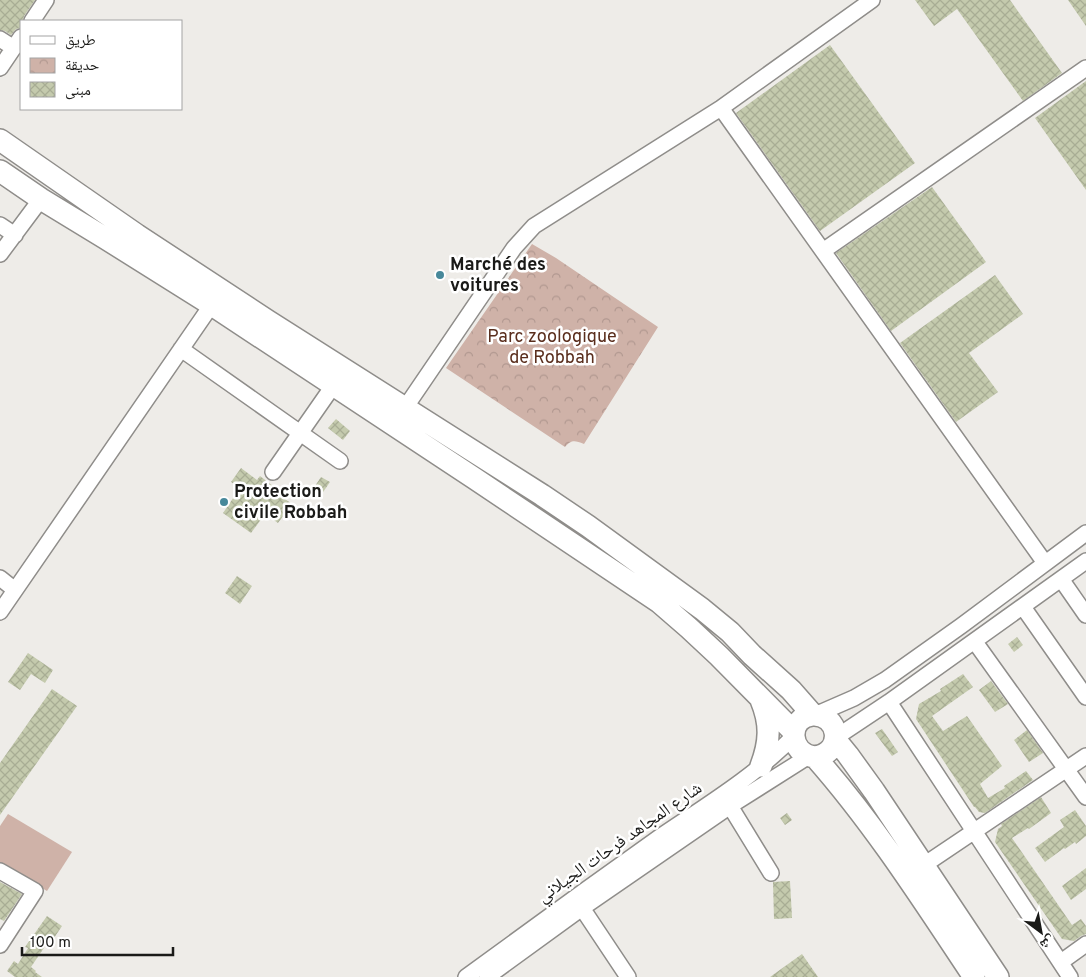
<svg xmlns="http://www.w3.org/2000/svg" width="1086" height="977" font-family="Overpass,'Noto Naskh Arabic',sans-serif">
	<defs>
		<pattern id="park-crowns" width="20" height="18" patternUnits="userSpaceOnUse" patternTransform="scale(1.25)"><rect width="20" height="18" fill="#cfb2a8"/><path d="M2 6a3 3 0 1 1 6 0M12 15a3 3 0 1 1 6 0" fill="none" stroke="#b19890"/></pattern>
		<pattern id="building-cross-hatch" width="8" height="8" patternUnits="userSpaceOnUse" patternTransform="scale(1.25)"><rect width="8" height="8" fill="#c4caad"/><path d="M0 0l8 8M0 8l8-8" fill="none" stroke="#a8ad94"/></pattern>
	</defs>
	<rect width="100%" height="100%" fill="#eeece8"/>
	<path fill="url(#park-crowns)" d="M532,244L556,258L658,327L584,444C575,441 572,439 565,447L446,368Z"/>
	<path fill="#cfb2a8" d="M8,814L72,852L47,891L0,863V826Z"/>
	<path fill="url(#building-cross-hatch)" d="M0,0H35L24,16L23,21H21V28L16,29L11,35L5,31L0,30Z
		M915,0H1010L1062,73L1023,101L957,9L934,26Z
		M1068,0H1086V26Z
		M830,45L915,163L820,231L736,113Z
		M1086,81V190L1035,118Z
		M932,187L986,262L891,331L836,253Z
		M995,275L1023,314L969,353L998,392L956,422L900,343Z
		M336,419L350,431L343,440L328,428Z
		M241,468L257,480L260,476L273,486L271,489L292,504L278,523L265,514L251,533L223,513L240,488L231,482Z
		M321,477L330,482L319,498L311,492Z
		M237,576L252,586L240,604L225,593Z
		M1017,637L1023,645L1014,652L1008,644Z
		M28,653L53,670L45,683L31,674L20,690L8,682Z
		M963,674L973,687L932,716L943,731L967,716L1002,766L980,784L988,798L1005,788L1004,786L1026,771L1033,780L985,813L979,812L975,807H974L916,719L919,704L941,691L940,689Z
		M991,681L1008,704L995,712L979,690Z
		M52,689L77,706L0,815V763Z
		M882,729L898,752L892,756L875,733Z
		M1027,730L1043,753L1029,762L1014,740Z
		M1041,797L1051,813L1029,829L1028,828L1012,838L1072,925L1081,919L1086,926V934L1081,936L1074,941L1062,939L995,842L998,829L1002,826L1001,824Z
		M1075,810L1086,826V836L1076,844L1075,842L1065,849L1064,848L1045,862L1035,848L1064,827L1060,820Z
		M787,813L792,820L785,825L780,818Z
		M1086,868V889L1071,900L1062,886Z
		M790,881L792,918L774,919L773,882Z
		M0,882L22,894L4,921L0,919Z
		M47,916L62,926L52,941L50,939L31,967L36,971L35,972L42,977H15L7,971L14,961L18,964L28,948L25,947Z
		M802,954L818,977H770Z"/>
	<g fill="none" stroke-linecap="round" stroke-linejoin="round">
		<g stroke="#8f8d8a" stroke-width="18">
			<path id="minor" d="M32,21L46,0
				M0,39L14,48
				M0,68L21,37
				M721,108L1045,563
				M0,225L15,235
				M823,251L1086,68
				M0,254L41,199
				M181,349L340,461
				M405,408L514,248L534,226L721,108L872,0
				M273,472L333,386
				M0,578L15,590
				M1061,579L1086,615
				M1023,607L1086,697
				M0,612L217,297
				M975,642L1086,797
				M889,702L1070,977
				M815,715L854,698L885,680L961,626L1086,533
				M835,738L889,702L1086,561
				M730,806L771,873
				M924,865L1086,756
				M0,871L35,891L0,945
				M582,908L628,977
				M1061,962L1086,944
				M466,977C529,931 591,886 654,841C702,808 753,778 794,736
				M487,977L582,908L730,806L809,756"/>
		</g>
		<g stroke="#8f8d8a" stroke-width="24">
			<path id="highway" d="M0,140L137,235L268,321L542,495L588,526L702,609L730,632L752,655L791,690L813,715
				M0,171L41,199L105,238L212,305L474,478L659,602L689,628L719,656L794,732
				M835,739L848,755L874,791L998,977
				M815,757C846,752 839,713 812,715C787,718 788,754 815,757C875,825 924,902 974,977
				M761,766C770,742 771,724 761,700"/>
		</g>
		<use href="#minor" stroke="#fff" stroke-width="15"/>
		<use href="#highway" stroke="#fff" stroke-width="21"/>
	</g>
	<g fill="#47889a" stroke="#fff" stroke-width="2">
		<circle cx="440" cy="275" r="5"/>
		<circle cx="224" cy="502" r="5"/>
	</g>
	<g text-anchor="middle" dominant-baseline="central" stroke-width="5" stroke-linejoin="round" paint-order="stroke">
		<g font-size="18" font-weight="bold" fill="#1a1a18" stroke="#fff" text-anchor="start">
			<text x="450" y="265">Marché des<tspan x="450" dy="21">voitures</tspan></text>
			<text x="234" y="492">Protection<tspan x="234" dy="21">civile Robbah</tspan></text>
		</g>
		<g font-size="18" fill="#5a2e1d" stroke="#fff">
			<text x="552" y="337">Parc zoologique<tspan x="552" dy="21">de Robbah</tspan></text>
		</g>
		<g font-size="18" fill="#1a1a18" stroke="#fff">
			<text transform="translate(620 843) rotate(-35)">شارع المجاهد فرحات الجيلاني</text>
		</g>
	</g>
	<rect x="20" y="20" width="162" height="90" fill="#ffffff" stroke="#a3a3a3"/>
	<rect x="30" y="36" width="25" height="8" fill="#ffffff" stroke="#a3a3a3"/>
	<text x="65" y="45" font-size="15" fill="#1a1a18">طريق</text>
	<rect x="30" y="58" width="25" height="15" fill="url(#park-crowns)" stroke="#a3a3a3"/>
	<text x="65" y="70" font-size="15" fill="#1a1a18">حديقة</text>
	<rect x="30" y="82" width="25" height="15" fill="url(#building-cross-hatch)" stroke="#a3a3a3"/>
	<text x="65" y="95" font-size="15" fill="#1a1a18">مبنى</text>
	<g transform="translate(1041 932) rotate(148)" stroke="#ffffff" stroke-width="4" paint-order="stroke">
	<path d="M0-4L9 19L0 12L-9 19Z" fill="#1a1a18"/>
	<text y="-8" font-size="14" font-weight="bold" text-anchor="middle" fill="#1a1a18">ش</text>
	</g>
	<path d="M22 947v8h151v-8" fill="none" stroke="#1a1a18" stroke-width="2.5"/>
	<text x="30" y="947" font-size="15" fill="#1a1a18" stroke="#ffffff" stroke-width="4" paint-order="stroke">100 m</text>
</svg>
